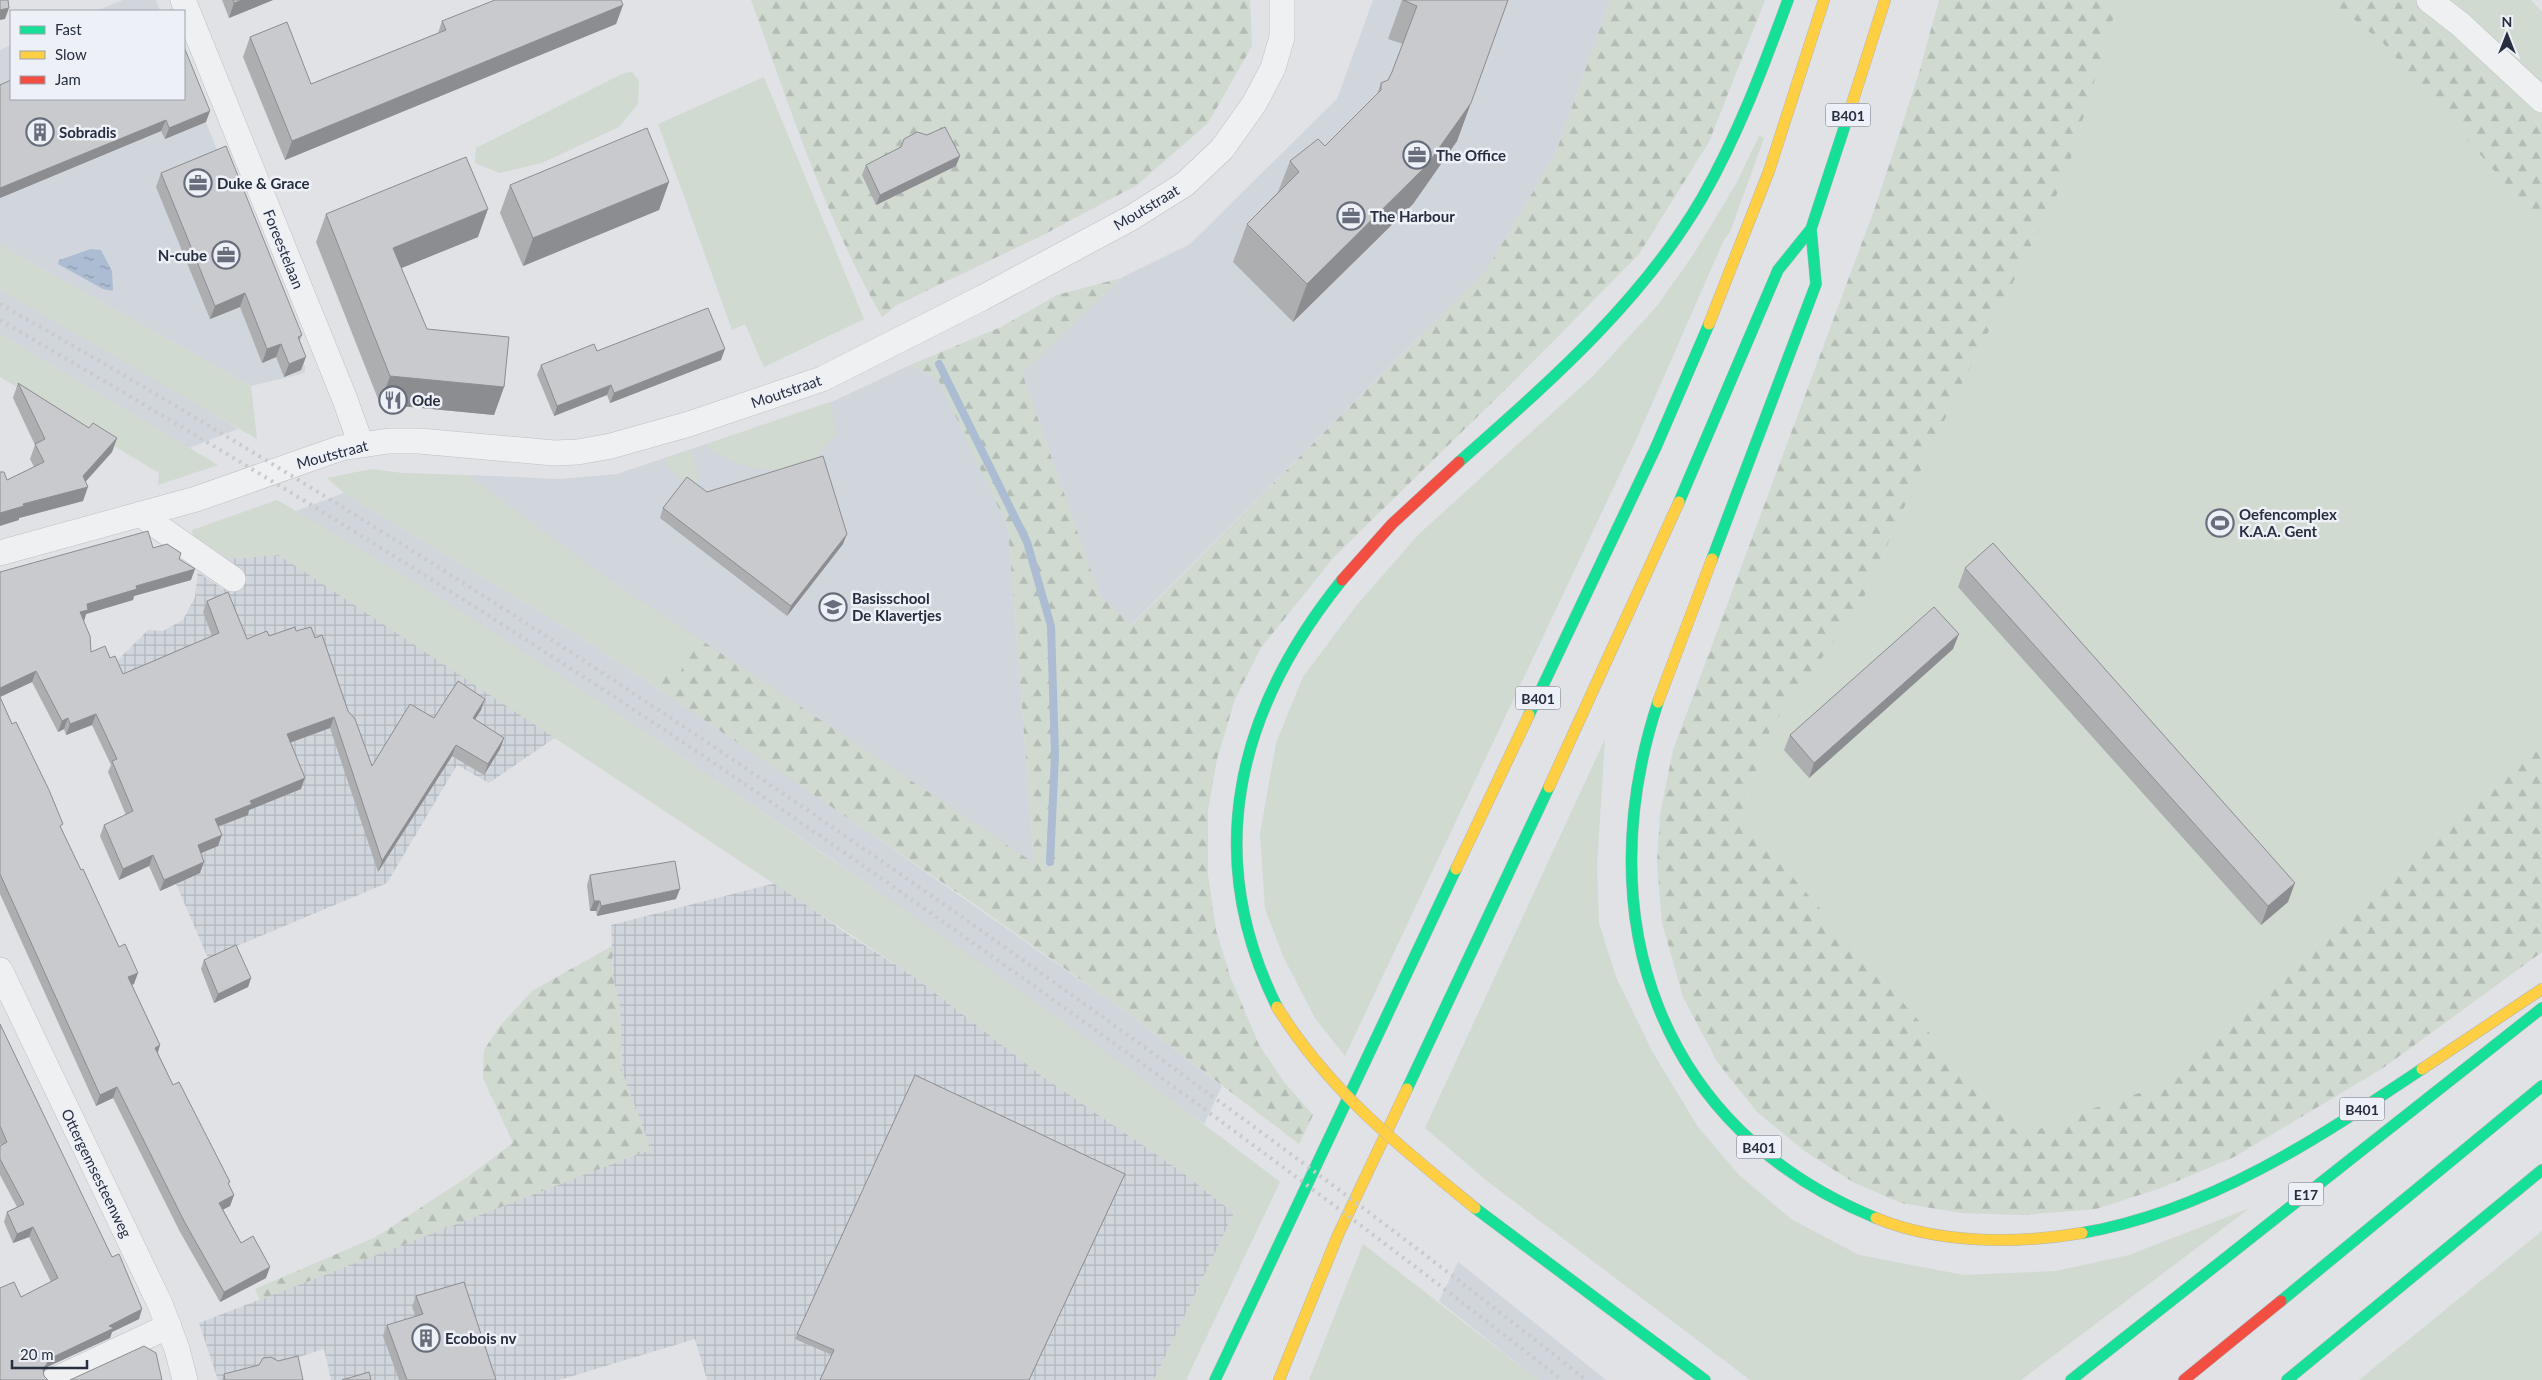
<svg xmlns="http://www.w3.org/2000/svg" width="2542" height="1380" font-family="Lato,sans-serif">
	<defs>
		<pattern id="industrial-grid" width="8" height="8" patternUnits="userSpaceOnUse" patternTransform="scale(1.25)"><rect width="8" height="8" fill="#d1d5dc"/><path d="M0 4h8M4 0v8" fill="none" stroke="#b3b7be"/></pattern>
		<pattern id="forest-firs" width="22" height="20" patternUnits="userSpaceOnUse" patternTransform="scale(1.25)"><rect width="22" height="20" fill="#d0dad0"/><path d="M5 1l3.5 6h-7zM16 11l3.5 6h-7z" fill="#b2bbb4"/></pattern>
		<pattern id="water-ripples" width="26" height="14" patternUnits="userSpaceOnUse" patternTransform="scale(1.25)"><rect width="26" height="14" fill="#acbcd3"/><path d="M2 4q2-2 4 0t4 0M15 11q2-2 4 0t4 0" fill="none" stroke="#8c99ad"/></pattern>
	</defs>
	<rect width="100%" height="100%" fill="#e0e2e5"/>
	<path fill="#d1d5dc" d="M123,0H156L160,11H96Z
		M1373,0H1610L1555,155L1487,269L1131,625L1100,596L1022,373L1121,278L1190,244L1337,99Z
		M11,45V99H184V68L305,367V373L251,386L0,245V50Z
		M0,290L166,384L238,429L189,448L0,334Z
		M910,365L938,379L1008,528L1034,864L580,561L467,475L560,479L617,474L834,401Z
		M344,493L570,630L768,762L1126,1012L1222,1086L1204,1124L836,862L663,744L495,634L296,511Z
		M1458,1262L1540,1327L1606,1380H1538L1439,1301Z"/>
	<path fill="url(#industrial-grid)" d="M279,555L556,737L489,783L457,765L387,883L208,958L151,826L111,667L148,630L163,631L183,620L195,597L198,572L223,589L224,559Z
		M776,883L847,934L916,978L1042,1076L1182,1172L1234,1213L1154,1380H707L695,1339L559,1380H331L324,1349L226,1380H218L199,1323L651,1149L622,1072L620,1008L613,977L611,925Z"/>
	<path fill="#d0dad0" d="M2119,0H2330L2383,43L2504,182L2542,232V735L2240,1017L2148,1090L2065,1118L2021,1137L1745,823L1748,794L1771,727L1860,606L1934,441L2065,178Z
		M2396,0H2531L2542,12V128L2446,40Z
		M632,72L639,81L638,104L619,127L542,163L500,173L475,163L476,148L624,73Z
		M764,77L864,319L764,367L745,324L732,330L658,124Z
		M1759,136L1764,138L1730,232L1724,240L1636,440L1345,1056L1315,1018L1283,956L1265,909L1260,834L1276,743L1303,677L1356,606L1418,535L1594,375L1657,306L1693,255L1736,184Z
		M0,245L251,386L257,439L0,290Z
		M0,334L218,465L158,485L159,473L0,377Z
		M830,402L838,435L825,445L817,458L811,461L783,470L758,469L739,464L709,449L707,444Z
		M690,450L699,475L696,489C684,482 667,472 666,458Z
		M371,469L403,473L467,475L610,581L692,634L681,671L647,681L570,630L344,493L327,478Z
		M277,500C451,600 619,713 784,827C952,942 1119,1058 1280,1182L1186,1380H1154L1234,1213L1182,1172L1042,1076L916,978L279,555L224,559L194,539L192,530Z
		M1605,739L1597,865L1599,923L1616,977L1652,1051L1698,1127L1739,1175L1791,1219L1859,1255L1964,1275L2056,1271L2129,1255L2250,1208L2021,1380H1750L1487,1181L1425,1128Z
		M2542,1231V1380H2359Z
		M1363,1244L1538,1380H1309Z"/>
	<path fill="url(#forest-firs)" d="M751,0H1250L1252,46L1208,123L1137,185L1045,234L897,305L882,317C825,218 790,107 751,0Z
		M1610,0H1765L1709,142L1639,254L1518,377L1334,557L1261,648L1235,699L1217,759L1208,810V875L1216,930L1230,976L1259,1045L1284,1082L1313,1115L1299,1144L1126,1012L974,904L647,681L681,671L692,634L1034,863L1008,528L938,379L910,365L1001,327L1057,295L1121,278L1022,373L1100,596L1132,625L1487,269L1555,155Z
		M1939,0H2119L2065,178L1934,441L1860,606L1771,727L1748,794L1745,823L2021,1137L2065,1118L2148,1090L2240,1017L2542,735V952L2383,1068L2234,1157L2161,1188L2096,1209L2024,1215L1962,1213L1901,1203L1853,1182L1806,1152L1757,1112L1718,1063L1683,997L1662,923L1657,862L1660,815L1673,750L1876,205L1919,73Z
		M2330,0H2396L2446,40L2542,128V232L2504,182L2383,43Z
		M612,946L613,977L620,1008L622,1072L651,1149L260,1300L255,1289L376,1237L469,1176L513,1143L483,1078L484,1050L499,1027L532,991Z"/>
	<path fill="url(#water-ripples)" d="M91,249L101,250L112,271L113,291L103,289L58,264L59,260Z"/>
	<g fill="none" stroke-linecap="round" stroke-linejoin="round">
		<path stroke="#acbcd3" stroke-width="8" d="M939,364L1027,542L1051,626L1055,755L1050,862"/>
		<g stroke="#bec0c3" stroke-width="26">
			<path id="street" d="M183,0L344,397L361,444
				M2429,0L2460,24L2542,100
				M140,514L233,579
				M0,553L196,499L341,448L389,441H419L554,453L578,452L611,446L689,424L822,379L982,298L1131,218L1185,184L1222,149L1254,104L1273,68L1282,37V0
				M0,970L160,1304L177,1349L185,1380
				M54,1380L169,1326"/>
		</g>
		<g stroke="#b2b5ba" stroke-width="12">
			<path id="fast" d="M1459,462C1548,383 1641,303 1702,198C1738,135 1763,68 1788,0
				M1679,502L1778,270L1811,229L1848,116
				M1712,559L1816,284L1811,229
				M1658,702C1587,918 1658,1129 1876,1218
				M1529,715L1656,447L1709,324
				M1277,1007C1201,854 1238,709 1342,580
				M1407,1089L1549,787
				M1475,1208L1705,1380
				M2082,1233C2209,1211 2317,1139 2422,1069
				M2281,1301L2542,1086
				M1215,1380L1456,869
				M2071,1380L2542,1008
				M2287,1380L2542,1170"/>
		</g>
		<g stroke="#b2b5ba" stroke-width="12">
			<path id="slow" d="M1848,116L1885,0
				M1709,324L1769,171L1824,0
				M1658,702L1712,559
				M1549,787L1679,502
				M1456,869L1529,715
				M2422,1069L2542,989
				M1876,1218C1939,1244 2016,1244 2082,1233
				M1279,1380L1338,1235L1407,1089"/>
		</g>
		<g stroke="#b2b5ba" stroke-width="12">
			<path id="jam" d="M1342,580L1392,524L1459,462
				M2184,1380L2281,1301"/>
		</g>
		<use href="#street" stroke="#eff0f2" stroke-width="25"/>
		<use href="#fast" stroke="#16e098" stroke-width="11"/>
		<use href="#slow" stroke="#ffcf43" stroke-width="11"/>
		<use href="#jam" stroke="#f24e42" stroke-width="11"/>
		<path stroke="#c8cacd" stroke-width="4" stroke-dasharray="2.5 5" stroke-linecap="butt" d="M0,304C330,491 648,697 959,915C1172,1065 1382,1218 1586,1380
			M0,320C189,430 376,542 559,661C695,748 827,840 959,933C1164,1077 1365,1226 1562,1380"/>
		<g stroke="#b2b5ba" stroke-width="12" stroke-linecap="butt">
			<path id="slow-bridge" d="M1277,1007C1329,1091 1399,1146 1475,1208"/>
		</g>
		<use href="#slow-bridge" stroke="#ffcf43" stroke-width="11"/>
	</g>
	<path fill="#acaeb0" d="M222,0H273L229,18Z
		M1402,0H1508L1457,141L1413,204L1293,322L1233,262L1247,224L1278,192L1290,161L1325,146L1377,94L1381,83L1388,80L1392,72L1403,44L1388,39Z
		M623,5L616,24L285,160L243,57L250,37L311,84L438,33L442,21Z
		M0,85L206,122L165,139L161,131L0,198Z
		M866,165L956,166L876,205L862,175Z
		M161,173L302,335L300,340L301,370L284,377L276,357L262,363L240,307L210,319L156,187Z
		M669,182L659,210L523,266L500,213L510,185Z
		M326,214L478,237L401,268L427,329L504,387L494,415L380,404L316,242Z
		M597,351L721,360L610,403L607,395L554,416L537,375L541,365Z
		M18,383L89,428L117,438L112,452L86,481L83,501L19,518V520L7,480L34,467L30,459L35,445L13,398Z
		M707,492L843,544L787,616L660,518L663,508Z
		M153,548L179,559L191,580L134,596L133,600L86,614L84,621L91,652L110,658L123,674L212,636L203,612L207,601L247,639L269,636L296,631L315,638L348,711L372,766L434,718L481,710L475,719L504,738L500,749L484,775L452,756L378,872L330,728L290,743L301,789L249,810L248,815L218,827V846L201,853L200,873L160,891L149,866L119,880L100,836L104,825L126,815L108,772L111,765L92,725L66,735L64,729L58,732L32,682L0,697Z
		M1965,568L2288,902L2261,925L1958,587Z
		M1953,649L1809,778L1784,750L1790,735Z
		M0,697L12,724L134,984L132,985L160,1045L158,1053L173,1085L234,1195L230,1206L223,1209L241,1243L266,1278L220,1302L180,1232L113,1098L96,1106L0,894Z
		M590,875L676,899L597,916L596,911H590L587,885Z
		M204,960L251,978L248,987L214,1003L201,969Z
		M0,1024L139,1319L112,1332L110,1338L47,1367L44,1372L0,1380L21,1297L51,1282L29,1237L13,1243L4,1222L7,1212L17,1207L0,1175V1146L1,1145L0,1144Z
		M1123,1179L1029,1380H820L832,1355L795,1339L797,1334Z
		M416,1296L496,1380H399L383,1336L387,1325L416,1317L412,1307Z
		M224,1374L303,1380H222Z"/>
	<path fill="#8c8d90" d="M242,0H273L229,18L234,3Z
		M623,5L616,24L285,160L292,141Z
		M9,8L5,19L0,20V10Z
		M1471,103L1457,141L1413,204L1293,322L1307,284Z
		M210,111L206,122L165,139L169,128Z
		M166,120L161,131L0,198V188Z
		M960,156L956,166L876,205L880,195Z
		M669,182L659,210L523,266L533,238Z
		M488,209L478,237L382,276L393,248Z
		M245,293L240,307L210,319L215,306Z
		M281,344L276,357L262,363L267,349Z
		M725,349L721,360L610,403L614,393Z
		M306,357L301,370L284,377L289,364Z
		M390,376L504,387L494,415L380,404Z
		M611,385L607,395L554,416L557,406Z
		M117,438L112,452L79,489L88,487L83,501L19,518V520L0,526V513L23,504L83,476Z
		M847,534L843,544L787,616L791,606Z
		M195,569L191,580L134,596L133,600L86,614L84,621L80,612L87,604L136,586Z
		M1959,634L1953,649L1809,778L1814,763Z
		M36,671L32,682L0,697V688Z
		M485,699L481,710L469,729L473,718Z
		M96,714L92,725L66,735L70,724Z
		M334,717L330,728L283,745L287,734Z
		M68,718L64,729L58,732L62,721Z
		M504,738L500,749L484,775L488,764Z
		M456,745L452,756L378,872L382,861Z
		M305,778L301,789L249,810L248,815L211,829L215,819L250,801Z
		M222,835L218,846L194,856L198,845Z
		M153,855L149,866L119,880L123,869Z
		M204,862L200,873L160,891L164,880Z
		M2295,883L2288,902L2261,925L2268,906Z
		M680,889L676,899L597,916L601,906Z
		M594,901H600L596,911H590Z
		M138,973L134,984L124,988L128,977Z
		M251,978L248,987L214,1003L218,994Z
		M160,1045L156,1056L155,1048Z
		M117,1087L113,1098L96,1106L100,1095Z
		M234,1195L230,1206L215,1214L219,1203Z
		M33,1227L29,1237L13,1243L17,1234Z
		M270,1267L266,1278L220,1302L224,1292Z
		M142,1309L139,1319L112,1332L110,1338L47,1367L40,1378L43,1369L51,1358L109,1326Z"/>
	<path fill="#c8cacd" stroke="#8c8d90" d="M0,0H8L9,8L0,10Z
		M233,0H242L234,3Z
		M495,0H621L623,5L292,141L250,37L287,22L311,84L446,30L442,21Z
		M1403,0H1508L1471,103L1427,165L1307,284L1247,224L1299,172L1290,161L1318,139L1325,146L1381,90V83L1388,80L1392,72L1417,6Z
		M184,47L210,111L169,128L166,120L0,188V85L11,80V99H184Z
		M945,127L960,156L880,195L866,165L901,147L904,139L917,132L927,135Z
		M647,128L669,182L533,238L510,185Z
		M226,146L302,335L298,337L306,357L289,364L281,344L267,349L245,293L215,306L161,173Z
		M466,157L488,209L393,248L427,329L509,337L504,387L390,376L326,214Z
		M708,308L725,349L614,393L611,385L557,406L541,365L594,344L597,351Z
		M18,383L89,428L93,423L117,438L83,476L88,487L23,504L24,506L0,513V472H4L7,480L44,462L35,444L45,439Z
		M823,456L847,534L791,606L663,508L687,477L707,492Z
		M148,531L153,548L167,544L181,553L179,559L195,569L136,586L137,589L87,604L88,610L80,612L90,636L91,652L105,646L110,658L115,656L123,674L219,633L207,601L228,592L247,639L267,631L269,636L295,627L296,631L311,627L315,638L322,635L348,711L355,719L372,766L410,704L434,718L458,681L485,699L473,718L504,738L488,764L456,745L382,861L334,717L287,734L305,778L250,801L252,804L215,819L222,835L198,845L204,862L164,880L153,855L123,869L104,825L133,811L112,761L117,759L96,714L70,724L68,718L62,721L36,671L0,688V572Z
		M1993,543L2295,883L2268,906L1965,568Z
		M1934,607L1959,634L1814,763L1790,735Z
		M0,697L12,724L16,722L49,790L63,824L60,826L81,870L83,869L119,947L125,944L138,973L128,977L160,1045L155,1048L173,1085L179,1082L230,1182L228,1183L234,1195L219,1203L241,1243L253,1236L270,1267L224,1292L184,1221L117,1087L100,1095L0,874Z
		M675,861L680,889L601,906L600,901H594L590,875Z
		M236,945L251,978L218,994L204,960Z
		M0,1024L112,1257L119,1254L142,1309L109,1326L114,1328L51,1358L43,1369L44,1376L48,1380H0V1288L14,1282L21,1297L58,1278L33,1227L17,1234L7,1212L24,1204L0,1159V1146L7,1142L0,1126Z
		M915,1075L1125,1174L1029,1380H820L834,1350L797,1334Z
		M464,1282L496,1380H407L387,1325L423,1314L416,1296Z
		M144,1346L156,1353L162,1380H70Z
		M298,1356L303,1380H225L224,1374L259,1365L263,1358L271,1357L278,1361Z
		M369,1372L371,1380H342Z"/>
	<defs>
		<g id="building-ring" transform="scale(1.4375)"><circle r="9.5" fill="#edf0f6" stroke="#676d7a" stroke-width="1.5"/><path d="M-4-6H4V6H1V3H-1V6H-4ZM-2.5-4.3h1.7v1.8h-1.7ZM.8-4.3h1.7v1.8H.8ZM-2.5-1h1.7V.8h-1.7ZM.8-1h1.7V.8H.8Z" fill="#676d7a"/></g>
		<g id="office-ring" transform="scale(1.4375)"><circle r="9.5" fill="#edf0f6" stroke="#676d7a" stroke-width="1.5"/><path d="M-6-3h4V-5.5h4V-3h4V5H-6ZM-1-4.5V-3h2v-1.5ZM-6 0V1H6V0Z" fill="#676d7a"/></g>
		<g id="restaurant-ring" transform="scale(1.4375)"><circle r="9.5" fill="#edf0f6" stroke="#676d7a" stroke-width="1.5"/><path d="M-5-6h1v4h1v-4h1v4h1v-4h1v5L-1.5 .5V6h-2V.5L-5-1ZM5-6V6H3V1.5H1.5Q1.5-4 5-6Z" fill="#676d7a"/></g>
		<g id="stadium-ring" transform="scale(1.4375)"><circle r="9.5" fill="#edf0f6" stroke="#676d7a" stroke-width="1.5"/><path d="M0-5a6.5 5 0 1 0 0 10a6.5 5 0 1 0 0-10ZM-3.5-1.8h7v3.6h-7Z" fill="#676d7a"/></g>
		<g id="school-ring" transform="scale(1.4375)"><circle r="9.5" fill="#edf0f6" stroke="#676d7a" stroke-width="1.5"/><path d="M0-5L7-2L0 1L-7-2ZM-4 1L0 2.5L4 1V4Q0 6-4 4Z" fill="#676d7a"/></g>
	</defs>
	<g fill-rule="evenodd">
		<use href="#building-ring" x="40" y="132"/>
		<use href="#office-ring" x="1417" y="155"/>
		<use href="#office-ring" x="198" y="183"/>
		<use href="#office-ring" x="1351" y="216"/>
		<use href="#office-ring" x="226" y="255"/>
		<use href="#restaurant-ring" x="393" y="400"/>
		<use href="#stadium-ring" x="2220" y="523"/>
		<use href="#school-ring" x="833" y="607"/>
		<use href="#building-ring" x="426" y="1338"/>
	</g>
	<g text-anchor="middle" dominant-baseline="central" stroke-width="5" stroke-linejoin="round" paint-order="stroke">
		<g fill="#edf0f6" stroke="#626877" stroke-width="1">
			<rect x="1825.5" y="103.5" width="45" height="23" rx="4"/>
			<rect x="1515.5" y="686.5" width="45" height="23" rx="4"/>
			<rect x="2339.5" y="1097.5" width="45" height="23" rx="4"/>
			<rect x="1736.5" y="1135.5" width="45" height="23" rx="4"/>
			<rect x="2288.5" y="1182.5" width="35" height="23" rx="4"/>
		</g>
		<g font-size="14" font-weight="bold" fill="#262e40">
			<text x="1848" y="115">B401</text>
			<text x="1538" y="698">B401</text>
			<text x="2362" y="1109">B401</text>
			<text x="1759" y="1147">B401</text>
			<text x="2306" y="1194">E17</text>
		</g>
		<g font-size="15" font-weight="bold" fill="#262e40" stroke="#edf0f6" text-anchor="start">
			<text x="59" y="132">Sobradis</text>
			<text x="1436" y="155">The Office</text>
			<text x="217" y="183">Duke &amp; Grace</text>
			<text x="1370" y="216">The Harbour</text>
			<text x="207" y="255" text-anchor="end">N-cube</text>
			<text x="412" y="400">Ode</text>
			<text x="2239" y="514">Oefencomplex<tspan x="2239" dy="17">K.A.A. Gent</tspan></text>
			<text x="852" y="598">Basisschool<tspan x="852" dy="17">De Klavertjes</tspan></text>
			<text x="445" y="1338">Ecobois nv</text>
		</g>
		<g font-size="15" fill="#262e40" stroke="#edf0f6">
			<text transform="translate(1146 207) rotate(-31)">Moutstraat</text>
			<text transform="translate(284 249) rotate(68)">Foreestelaan</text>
			<text transform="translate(786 391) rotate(-19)">Moutstraat</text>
			<text transform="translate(332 454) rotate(-15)">Moutstraat</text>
			<text transform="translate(97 1173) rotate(64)">Ottergemsesteenweg</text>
		</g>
	</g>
	<rect x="10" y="10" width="175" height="90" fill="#edf0f6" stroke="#9da2ad"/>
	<rect x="20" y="26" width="25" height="8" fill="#16e098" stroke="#9da2ad"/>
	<text x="55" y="35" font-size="15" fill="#262e40">Fast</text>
	<rect x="20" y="51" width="25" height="8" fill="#ffcf43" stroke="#9da2ad"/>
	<text x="55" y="60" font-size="15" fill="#262e40">Slow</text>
	<rect x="20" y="76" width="25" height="8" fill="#f24e42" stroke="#9da2ad"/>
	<text x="55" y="85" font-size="15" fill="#262e40">Jam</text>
	<g transform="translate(2507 35)" stroke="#edf0f6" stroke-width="4" paint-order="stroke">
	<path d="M0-4L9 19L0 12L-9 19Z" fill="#262e40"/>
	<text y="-8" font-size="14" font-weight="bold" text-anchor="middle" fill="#262e40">N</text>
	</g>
	<path d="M12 1360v8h75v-8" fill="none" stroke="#262e40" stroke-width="2.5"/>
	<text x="20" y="1360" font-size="15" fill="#262e40" stroke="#edf0f6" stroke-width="4" paint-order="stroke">20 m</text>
</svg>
